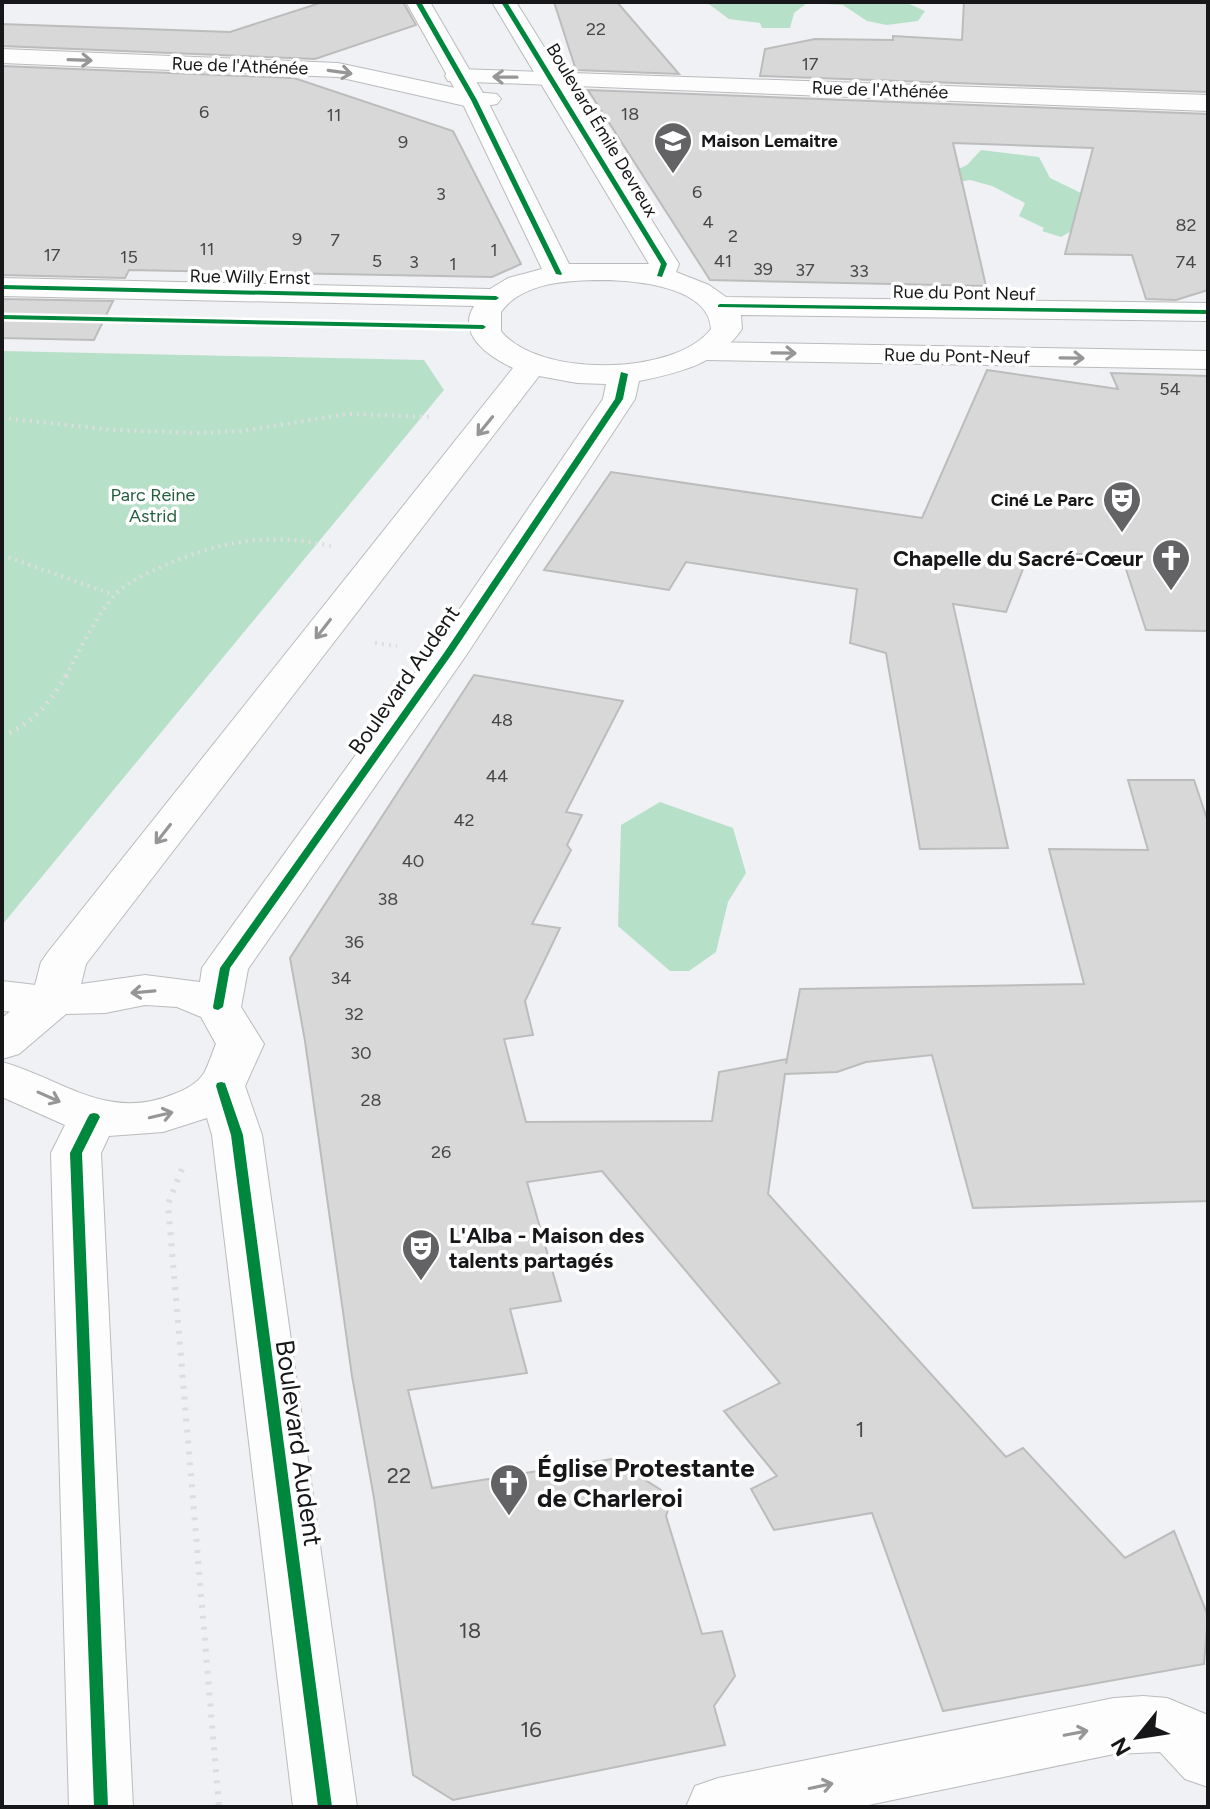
<svg xmlns="http://www.w3.org/2000/svg" width="1210" height="1809" font-family="Figtree,sans-serif">
	<rect width="100%" height="100%" fill="#f0f1f4"/>
	<path fill="#b7e0c9" d="M706,2H905L925,11L918,21L887,25L867,21L843,5L807,3L794,13L790,28H762L760,23L729,19Z
		M981,150L1039,157L1050,178L1083,194L1078,227L1061,237L1042,231L1044,228L1019,216L1025,203L992,186L970,180L913,190L967,165Z
		M2,351L424,360L444,390L2,925Z
		M660,802L733,828L746,873L728,902L716,952L689,971H670L618,926L621,825Z"/>
	<path fill="#d8d8d8" stroke="#bcbcbc" stroke-width="2" d="M323,2H403L416,25L315,59L2,46V24L230,32Z
		M554,2H617L679,74L576,70Z
		M964,2H1208V92L760,76L765,49L815,39L893,40V36L962,40Z
		M2,66L294,78L453,131L521,264L492,277L129,270L125,278L2,275Z
		M588,90L1208,114V290L1176,300L1146,299L1132,255L1065,254L1093,148L953,143L986,286L710,280Z
		M2,299L113,301L94,340L2,338Z
		M987,370L1118,389L1111,373L1208,376V631L1146,630L1121,554H1075L1027,559L1006,612L953,604L1008,848L920,849L886,653L850,643L857,589L686,562L669,590L544,570L611,472L922,518Z
		M474,675L623,701L566,812L582,815L567,845L571,850L532,924L560,928L525,1001L533,1035L504,1039L526,1122L712,1121L719,1072L787,1059L786,1064L800,989L1084,984L1049,849L1148,850L1128,780H1194L1208,822V1201L973,1208L932,1055L866,1062L837,1072L785,1074L768,1194L1006,1457L1023,1448L1125,1558L1174,1531L1208,1616L1204,1664L943,1711L872,1513L774,1530L751,1489L777,1476L724,1411L780,1383L602,1171L527,1182L561,1301L510,1309L527,1373L408,1390L432,1488L625,1457L628,1469L661,1490L669,1507L666,1516L702,1634L722,1631L735,1676L714,1706L725,1745L453,1800L413,1775L374,1498L352,1376L305,1041L290,958Z"/>
	<g fill="none" stroke-linecap="round" stroke-linejoin="round">
		<g stroke="#babbbd" stroke-width="2">
			<path id="street" d="M2,49L338,63L474,92L497,94L501,99L497,104L474,108L338,77L2,63Z
				M457,69L1208,95V111L448,81L445,76L448,71Z
				M706,342L1208,351V369L706,360L695,358L690,351L695,344Z
				M2,981L70,989L77,1000L70,1011L54,1015L2,1011Z
				M1143,1696L1167,1698L1208,1715V1787L1185,1779L1160,1752L1114,1754L859,1807H686L695,1786L718,1778L1114,1698Z"/>
		</g>
		<g stroke="#babbbd" stroke-width="2">
			<path id="secondary" d="M406,2H430L487,100L569,264H649L492,2H516L679,264L676,272L709,285L726,297L1208,303V321L741,315L742,329C718,364 678,373 639,381L635,399L467,654L248,969L241,1007L264,1044L245,1086L262,1135L357,1807H293L212,1135L207,1118L163,1132L109,1136L101,1153L133,1807H69L51,1153L65,1125L2,1097V1062C63,1079 107,1122 174,1094C185,1090 198,1083 204,1073C209,1064 212,1053 216,1044L201,1017L177,1007L145,1005L105,1013L66,1014L19,1054L2,1059V1018L33,993L41,962L48,952L513,368C490,357 456,335 474,306L2,296V278L490,289L508,278L542,269L461,100ZM607,280C638,281 709,287 711,329C675,376 538,378 501,331V312C523,281 572,280 607,280ZM539,376L577,383L606,384L603,399L433,648L209,958L202,968L200,982L145,975L81,984L86,964Z"/>
		</g>
		<path stroke="#ddddde" stroke-width="4" stroke-dasharray="2 5" stroke-linecap="butt" d="M2,418L114,430L199,433L242,431L348,414L434,417
			M2,555L114,595
			M375,643L397,646
			M66,676C80,650 93,621 113,597C125,583 143,575 159,568C217,541 269,532 331,546"/>
		<path stroke="#ddddde" stroke-width="5" stroke-dasharray="2 6" stroke-linecap="butt" d="M2,736C33,724 50,703 67,674"/>
		<path stroke="#ddddde" stroke-width="6" stroke-dasharray="3 8" stroke-linecap="butt" d="M182,1169L168,1204L219,1807"/>
		<use href="#street" fill="#fdfdfd" fill-rule="evenodd"/>
		<use href="#secondary" fill="#fdfdfd" fill-rule="evenodd"/>
		<g stroke="#fff" stroke-width="5">
			<path id="cycleway" d="M415,2H421L477,100L562,274L561,275L556,274L471,100Z
				M501,2H507L667,264L662,277L657,276L661,264Z
				M2,285L496,296L499,298L496,300L2,289Z
				M720,304L1208,310V314L718,307V305Z
				M2,315L483,325L486,327L483,329L2,319Z
				M621,372L628,374L623,399L452,654L230,968L223,1007L218,1010L214,1009L213,1007L220,968L444,653L615,399Z
				M221,1082L225,1083L226,1086L243,1135L332,1807H318L231,1135L216,1086L217,1083Z
				M94,1113L98,1114L100,1117L82,1153L108,1807H94L70,1153L88,1117L90,1114Z"/>
		</g>
		<use href="#cycleway" fill="#00873e" fill-rule="evenodd"/>
	</g>
	<defs><path id="oneway-shaft" d="M-6 0H5M1.5-3L5.5 0L1.5 3" fill="none" stroke-width="1.6" stroke-linecap="round" stroke-linejoin="round" transform="scale(2)"/></defs>
	<g stroke="#969696">
		<use href="#oneway-shaft" transform="translate(80 60) rotate(2)"/>
		<use href="#oneway-shaft" transform="translate(340 72) rotate(8)"/>
		<use href="#oneway-shaft" transform="translate(505 77) rotate(-179)"/>
		<use href="#oneway-shaft" transform="translate(784 353) rotate(1)"/>
		<use href="#oneway-shaft" transform="translate(1072 358) rotate(1)"/>
		<use href="#oneway-shaft" transform="translate(485 426) rotate(129)"/>
		<use href="#oneway-shaft" transform="translate(323 629) rotate(128)"/>
		<use href="#oneway-shaft" transform="translate(163 834) rotate(128)"/>
		<use href="#oneway-shaft" transform="translate(143 992) rotate(175)"/>
		<use href="#oneway-shaft" transform="translate(49 1097) rotate(24)"/>
		<use href="#oneway-shaft" transform="translate(161 1115) rotate(-13)"/>
		<use href="#oneway-shaft" transform="translate(1076 1733) rotate(-11)"/>
		<use href="#oneway-shaft" transform="translate(821 1786) rotate(-12)"/>
	</g>
	<defs>
		<g id="university-pin" transform="scale(2)"><path d="M0 17L-7.5 6A9.5 9.5 0 1 1 7.5 6Z" fill="#636366" stroke="#fff"/><path d="M0-5L7-2L0 1L-7-2ZM-4 1L0 2.5L4 1V4Q0 6-4 4Z" fill="#fff"/></g>
		<g id="theatre-pin" transform="scale(2)"><path d="M0 17L-7.5 6A9.5 9.5 0 1 1 7.5 6Z" fill="#636366" stroke="#fff"/><path d="M-5-5.5Q0-4 5-5.5V0Q5 5 0 6Q-5 5-5 0ZM-3.3-2.5H-1v1.5H-3.3ZM1-2.5H3.3v1.5H1ZM-2.8 1Q0 5.5 2.8 1Z" fill="#fff"/></g>
		<g id="church-pin" transform="scale(2)"><path d="M0 17L-7.5 6A9.5 9.5 0 1 1 7.5 6Z" fill="#636366" stroke="#fff"/><path d="M-1.2-6h2.4v3.5h3.3v2.4h-3.3V6h-2.4V-.1h-3.3v-2.4h3.3Z" fill="#fff"/></g>
	</defs>
	<g fill-rule="evenodd">
		<use href="#university-pin" x="673" y="141"/>
		<use href="#theatre-pin" x="1122" y="500"/>
		<use href="#church-pin" x="1171" y="558"/>
		<use href="#theatre-pin" x="421" y="1248"/>
		<use href="#church-pin" x="509" y="1483"/>
	</g>
	<g text-anchor="middle" dominant-baseline="central" stroke-width="7" stroke-linejoin="round" paint-order="stroke">
		<g font-size="18" fill="#474749">
			<text x="596" y="29">22</text>
			<text x="810" y="64">17</text>
			<text x="204" y="112">6</text>
			<text x="630" y="114">18</text>
			<text x="334" y="115">11</text>
			<text x="403" y="142">9</text>
			<text x="697" y="192">6</text>
			<text x="441" y="194">3</text>
			<text x="708" y="222">4</text>
			<text x="1186" y="225">82</text>
			<text x="733" y="236">2</text>
			<text x="297" y="239">9</text>
			<text x="335" y="240">7</text>
			<text x="207" y="249">11</text>
			<text x="494" y="250">1</text>
			<text x="52" y="255">17</text>
			<text x="129" y="257">15</text>
			<text x="377" y="261">5</text>
			<text x="723" y="261">41</text>
			<text x="414" y="262">3</text>
			<text x="1186" y="262">74</text>
			<text x="453" y="264">1</text>
			<text x="763" y="269">39</text>
			<text x="805" y="270">37</text>
			<text x="859" y="271">33</text>
			<text x="1170" y="389">54</text>
			<text x="502" y="720">48</text>
			<text x="497" y="776">44</text>
			<text x="464" y="820">42</text>
			<text x="413" y="861">40</text>
			<text x="388" y="899">38</text>
			<text x="354" y="942">36</text>
			<text x="341" y="978">34</text>
			<text x="354" y="1014">32</text>
			<text x="361" y="1053">30</text>
			<text x="371" y="1100">28</text>
			<text x="441" y="1152">26</text>
		</g>
		<g font-size="18" fill="#171719" stroke="#fff">
			<text transform="translate(240 66) rotate(2)">Rue de l'Athénée</text>
			<text transform="translate(880 90) rotate(2)">Rue de l'Athénée</text>
			<text transform="translate(602 130) rotate(59)">Boulevard Émile Devreux</text>
			<text transform="translate(250 277) rotate(1)">Rue Willy Ernst</text>
			<text transform="translate(964 293) rotate(1)">Rue du Pont Neuf</text>
			<text transform="translate(957 356) rotate(1)">Rue du Pont-Neuf</text>
		</g>
		<g font-size="18" font-weight="bold" fill="#171719" stroke="#fff" text-anchor="start">
			<text x="701" y="141">Maison Lemaitre</text>
			<text x="1094" y="500" text-anchor="end">Ciné Le Parc</text>
		</g>
		<g font-size="18" fill="#235e3e" stroke="#fff">
			<text x="153" y="495">Parc Reine<tspan x="153" dy="21">Astrid</tspan></text>
		</g>
		<g font-size="22" font-weight="bold" fill="#171719" stroke="#fff" text-anchor="end">
			<text x="1143" y="558">Chapelle du Sacré-Cœur</text>
			<text x="449" y="1235" text-anchor="start">L'Alba - Maison des<tspan x="449" dy="25">talents partagés</tspan></text>
		</g>
		<g font-size="22" fill="#171719" stroke="#fff">
			<text transform="translate(404 680) rotate(-55)">Boulevard Audent</text>
		</g>
		<g font-size="22" fill="#474749">
			<text x="860" y="1429">1</text>
			<text x="399" y="1475">22</text>
			<text x="470" y="1630">18</text>
			<text x="531" y="1729">16</text>
		</g>
		<g font-size="26" fill="#171719" stroke="#fff">
			<text transform="translate(299 1443) rotate(82)">Boulevard Audent</text>
		</g>
		<g font-size="26" font-weight="bold" fill="#171719" stroke="#fff" text-anchor="start">
			<text x="537" y="1468">Église Protestante<tspan x="537" dy="30">de Charleroi</tspan></text>
		</g>
	</g>
	<rect width="1210" height="1809" fill="none" stroke="#171719" stroke-width="8"/>
	<g transform="translate(1138 1737) rotate(240)" stroke="#ffffff" stroke-width="6" paint-order="stroke">
	<path d="M0-6L14 30L0 20L-14 30Z" fill="#171719"/>
	<text y="-12" font-size="22" font-weight="bold" text-anchor="middle" fill="#171719">N</text>
	</g>
</svg>
